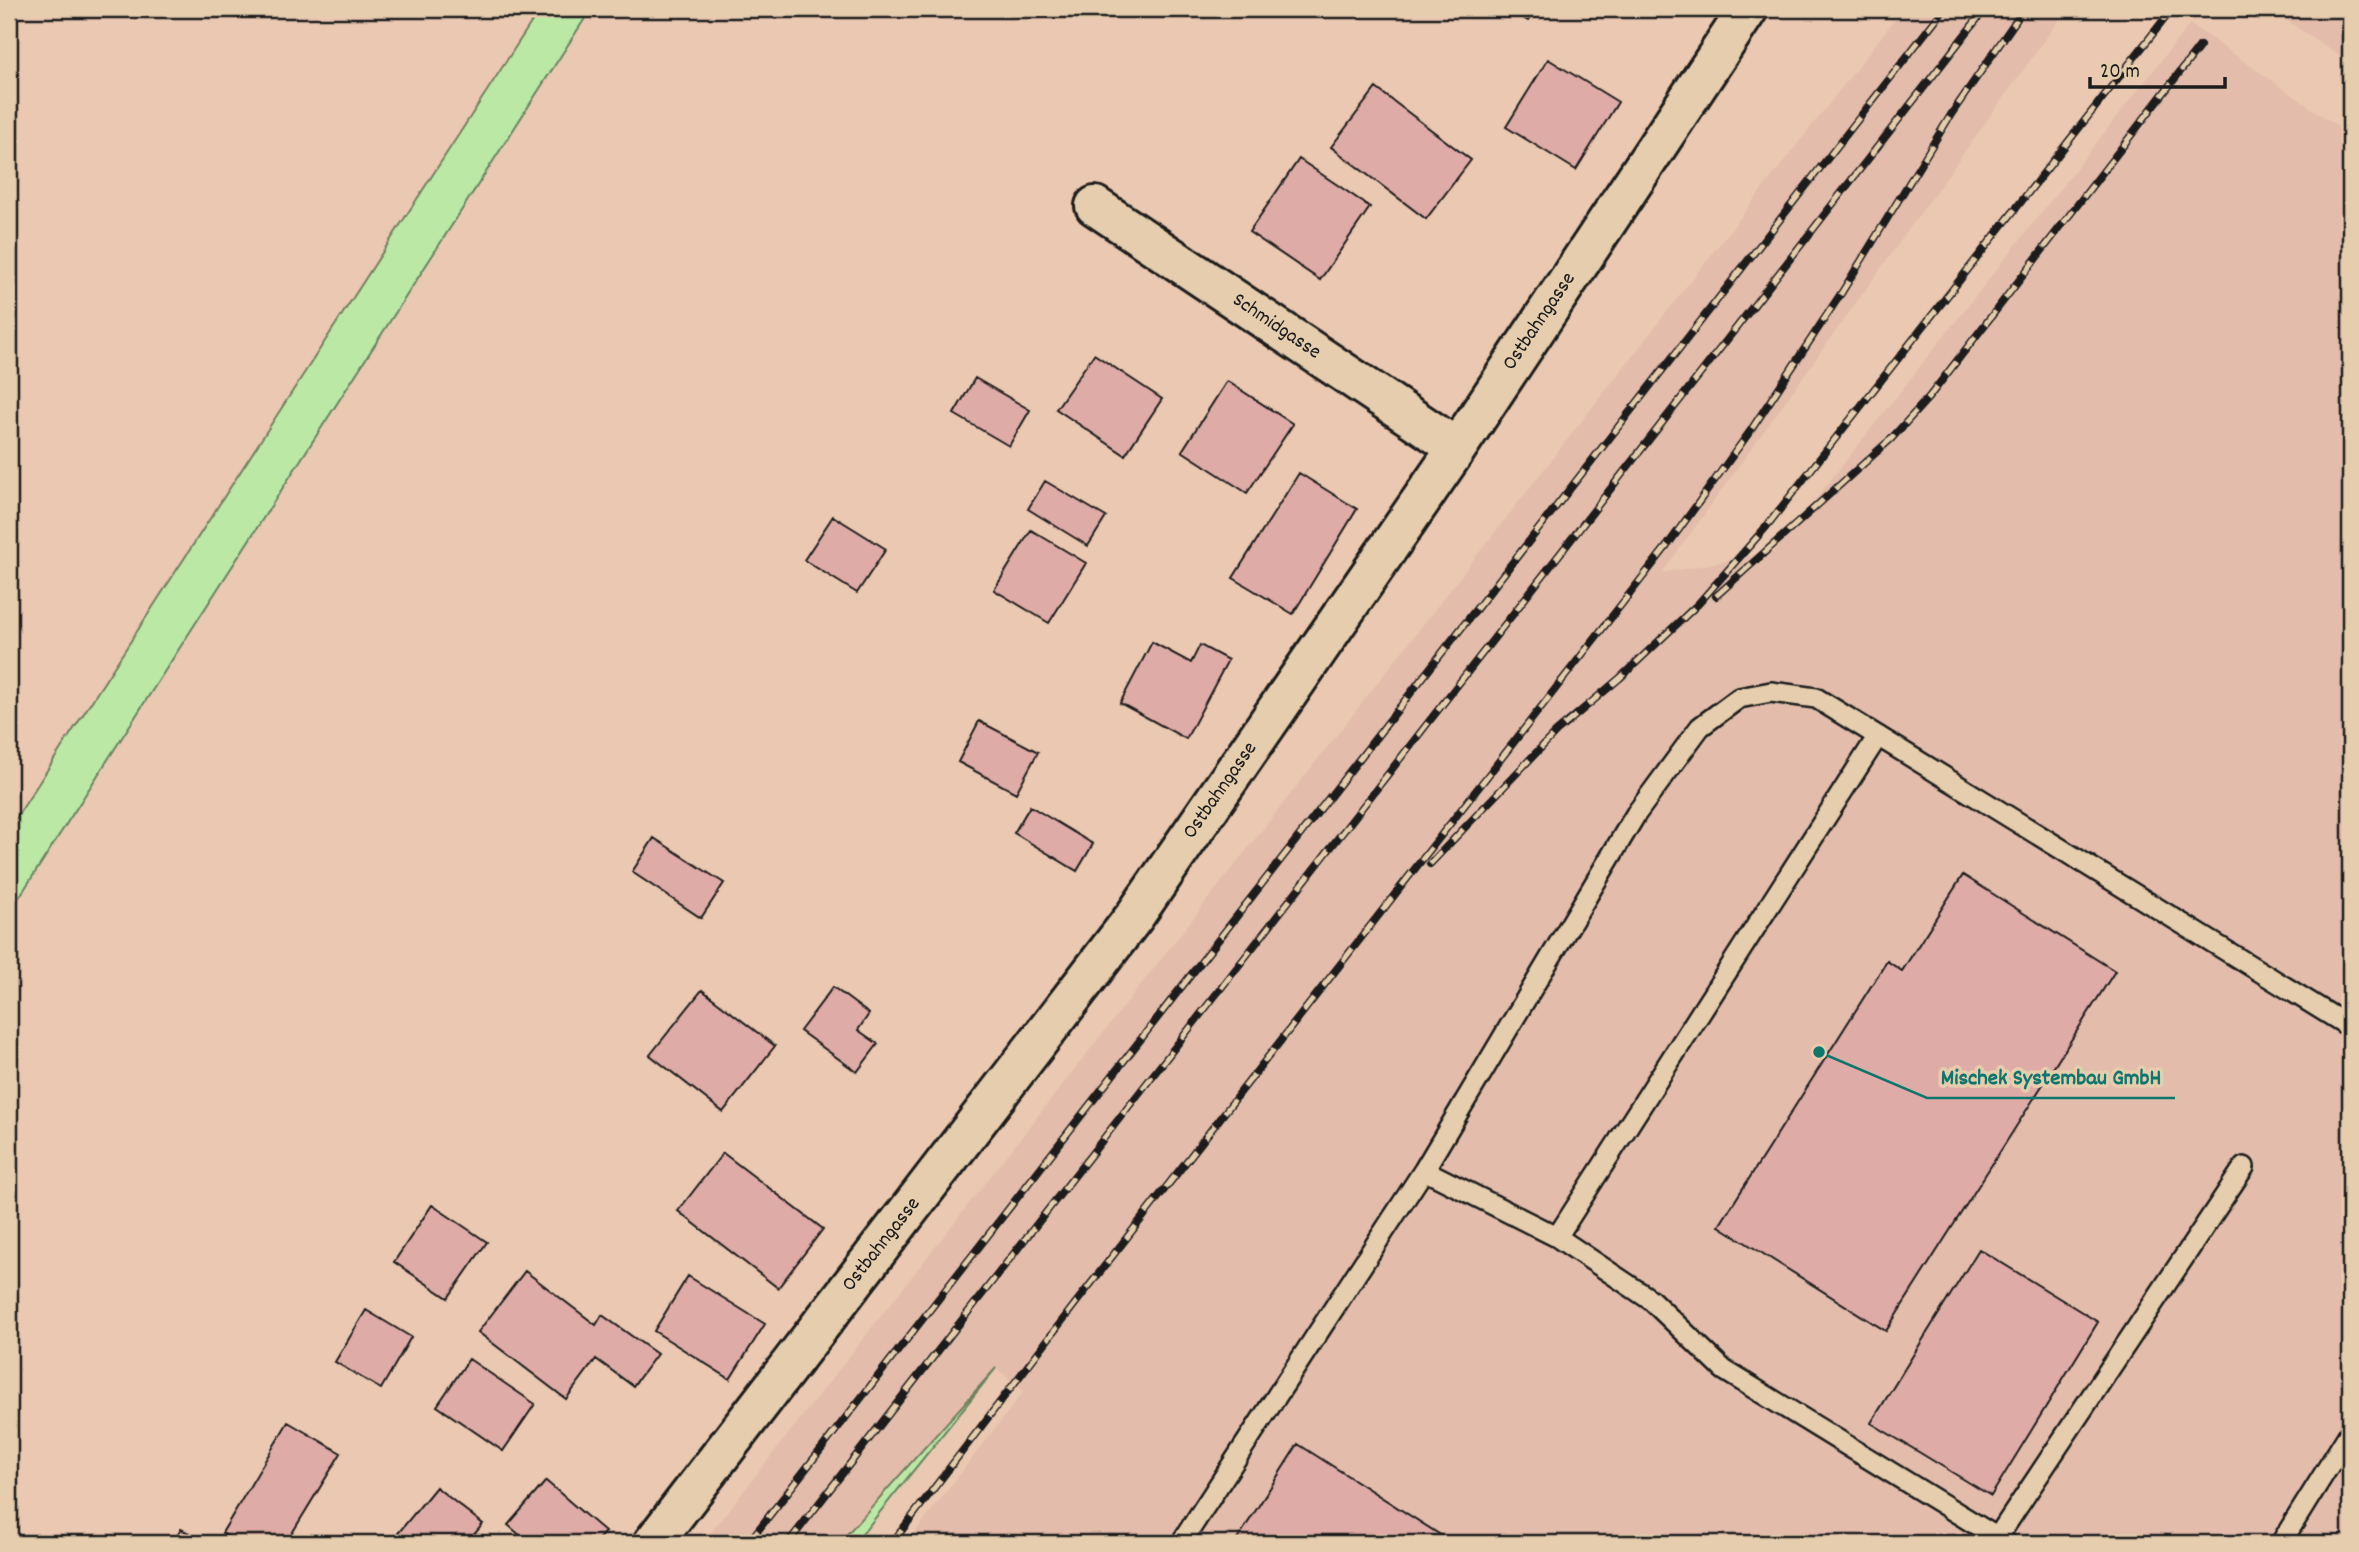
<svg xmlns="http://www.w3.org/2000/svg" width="2359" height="1552" font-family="Dekko,sans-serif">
	<rect width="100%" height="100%" fill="#ebc8b1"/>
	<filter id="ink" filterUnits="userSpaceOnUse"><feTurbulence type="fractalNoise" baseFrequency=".0143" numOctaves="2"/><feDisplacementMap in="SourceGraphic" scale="14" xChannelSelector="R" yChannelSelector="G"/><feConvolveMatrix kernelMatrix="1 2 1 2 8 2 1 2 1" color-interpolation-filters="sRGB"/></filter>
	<g filter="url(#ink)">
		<path fill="#e3bcab" d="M1903,9H2067L1662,573L1774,552L2190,24L2350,135V1543H907L1024,1391L996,1368L839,1543H703L1344,726Z
			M2270,9H2350V63Z"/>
		<path fill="#bce8a6" stroke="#6c8261" stroke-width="2" d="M540,9H591L9,913V829Z
			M996,1368L855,1543H839Z"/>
		<path fill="#dfaba6" stroke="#1c1c1c" stroke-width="2" d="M1508,9H1536L1528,21Z
			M1548,59L1618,102L1576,170L1506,127Z
			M1376,88L1471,160L1426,219L1331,147Z
			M1299,159L1370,207L1320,280L1249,232Z
			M1094,354L1162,399L1125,455L1056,409Z
			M975,378L1030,410L1009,446L954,414Z
			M1227,381L1293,424L1247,493L1182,451Z
			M1299,473L1357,509L1293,614L1233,578Z
			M1045,481L1106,517L1088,546L1028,509Z
			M833,516L886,549L857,593L804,560Z
			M1031,530L1086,563L1049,623L994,590Z
			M1152,642L1191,663L1200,645L1228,660L1186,739L1120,703Z
			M979,721L1038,752L1016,793L958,762Z
			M1030,806L1093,844L1077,871L1014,833Z
			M654,838L724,883L701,918L632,872Z
			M1963,875L2115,971L1886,1331L1719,1226L1887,961L1902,971Z
			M833,987L869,1014L858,1030L878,1044L857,1072L800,1031Z
			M702,990L775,1046L723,1112L650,1055Z
			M723,1153L823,1229L778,1288L678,1211Z
			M432,1205L487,1242L448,1298L394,1262Z
			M1979,1249L2098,1322L1991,1496L1871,1423Z
			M525,1271L596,1325L602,1315L657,1354L633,1386L596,1359L566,1399L478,1332Z
			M688,1276L765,1324L730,1379L654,1331Z
			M366,1310L411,1337L381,1389L335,1362Z
			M469,1359L535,1404L503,1451L437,1406Z
			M288,1422L341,1453L286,1543H240L222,1533Z
			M1298,1444L1453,1543H1235Z
			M546,1481L605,1532L595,1543H529L508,1525Z
			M436,1487L483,1524L467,1543H390Z
			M181,1529L207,1543H173Z"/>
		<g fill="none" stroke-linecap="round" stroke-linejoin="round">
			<g stroke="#1c1c1c" stroke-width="24">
				<path id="lane" d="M1424,1170L1636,814L1700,727L1739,698L1771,692L1816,698L2350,1027
					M1557,1237L1878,736
					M1997,1538L2244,1167
					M1181,1543L1424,1170L1557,1237L1651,1300L1724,1370L2006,1543
					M2281,1543L2350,1432"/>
			</g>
			<g stroke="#1c1c1c" stroke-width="44">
				<path id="street" d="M1095,206L1457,448
					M653,1543L1134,917L1457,448L1748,9"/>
			</g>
			<use href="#lane" stroke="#e5cdad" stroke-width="19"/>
			<use href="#street" stroke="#e5cdad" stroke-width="38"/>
			<g stroke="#1c1c1c" stroke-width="8">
				<path id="rail" d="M1716,596L1891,439L1929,397L2200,46
					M1430,864L1556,732L1620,678L1698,604L1766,527L2166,17
					M748,1543L1944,9
					M788,1543L1985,9
					M892,1543L1075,1304L1667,546L1751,430L1842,292L1952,113L2017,19"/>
			</g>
			<use href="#rail" stroke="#e5cdad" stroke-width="5" stroke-dasharray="16" stroke-linecap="butt"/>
		</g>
	</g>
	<g text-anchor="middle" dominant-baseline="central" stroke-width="7" stroke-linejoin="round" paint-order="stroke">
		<g font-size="21" fill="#1c1c1c" stroke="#e5cdad">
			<text transform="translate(1540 322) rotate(-56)">Ostbahngasse</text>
			<text transform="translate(1276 327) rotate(34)">Schmidgasse</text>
			<text transform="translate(1221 791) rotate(-55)">Ostbahngasse</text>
			<text transform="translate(882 1245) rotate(-52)">Ostbahngasse</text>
		</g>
	</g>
	<path fill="none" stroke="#0f766e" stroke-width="2.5" d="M1819 1052L1927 1098H2175"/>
	<circle fill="#0f766e" stroke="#e5cdad" stroke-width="2.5" cx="1819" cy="1052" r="7"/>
	<g font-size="23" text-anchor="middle" font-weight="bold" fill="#0f766e" stroke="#e5cdad" stroke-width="7" stroke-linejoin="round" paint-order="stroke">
		<text x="2051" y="1084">Mischek Systembau GmbH</text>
	</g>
	<rect width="2359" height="1552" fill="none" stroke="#e5cdad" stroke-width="35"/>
	<rect x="18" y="18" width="2324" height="1517" fill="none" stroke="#1c1c1c" stroke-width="2.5" filter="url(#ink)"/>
	<path d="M2090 77v10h135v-10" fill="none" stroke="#1c1c1c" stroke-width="3.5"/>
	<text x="2100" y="77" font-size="21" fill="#1c1c1c" stroke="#e5cdad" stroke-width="5" paint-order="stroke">20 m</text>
</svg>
